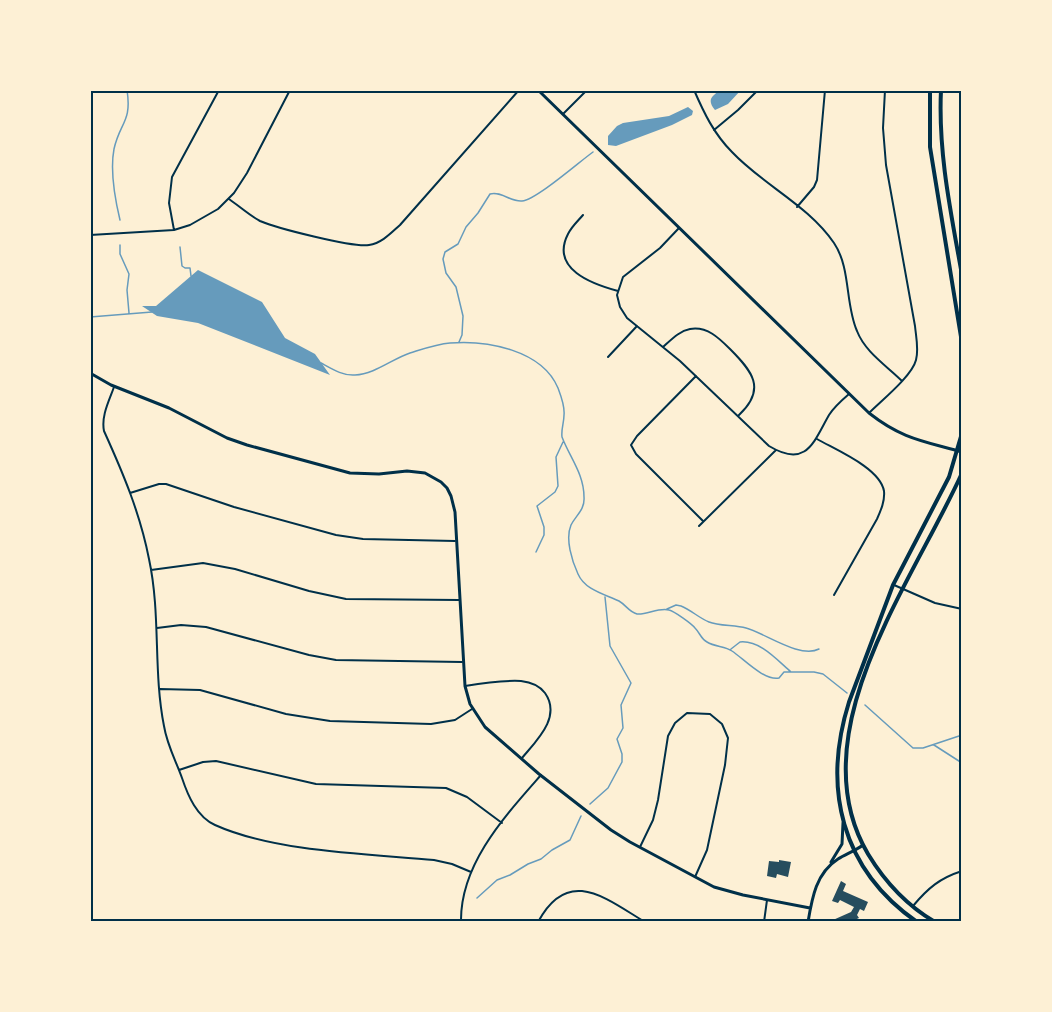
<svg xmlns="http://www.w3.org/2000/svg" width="1052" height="1012" font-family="'Roboto Condensed',sans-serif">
	<rect width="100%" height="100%" fill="#fdf0d5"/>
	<path fill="#669bbc" d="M720,90H741L728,104L715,110C707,100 711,97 720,90Z
		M688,107L693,111L692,115L672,125L616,146L608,145V136L617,126L623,123L669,116Z
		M198,270L262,302L285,338L315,354L330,375L198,323L157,316L142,306H156Z"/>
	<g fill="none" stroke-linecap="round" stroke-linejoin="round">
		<path stroke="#669bbc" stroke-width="1.5" d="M120,220C115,199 110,170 114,149C120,122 132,122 127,90
			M120,245V254L129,274L127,290L129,313
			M180,247L182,266L185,268H190L191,276
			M90,317L152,312
			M459,342L462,335L463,316L456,287L446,273L443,259L445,252L458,244L466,227L478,213L490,194C502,191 510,202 522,201C536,200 579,162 593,152
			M321,363C332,369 343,376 355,375C375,374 392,359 410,353C423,349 437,344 450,343C487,340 542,350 558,388C561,396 565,406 564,415C564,423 561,429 562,437C570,458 584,474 584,497C585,510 576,515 571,525C565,539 572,561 578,574C585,590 604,594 619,601C626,605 629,612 637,614C647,615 659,607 669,610C674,611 692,624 695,628C700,633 701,639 707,642C715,647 725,646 732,651C744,659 764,681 779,678L784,672H814L823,674L847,693
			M536,552L544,535V527L537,506L555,492L558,486L556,457L563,442
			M667,609L676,605L681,606C691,610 699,618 709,622C719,626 735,625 746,628C765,633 800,659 819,649
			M731,649L740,642C760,640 777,660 791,672
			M865,705L913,748H923L962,735
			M934,745L962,763
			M590,804L608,788L622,762V754L617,739L623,728L621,705L631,683L610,646L605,597
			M477,898L497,880L510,875L528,864L541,859L552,850L570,840L581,816"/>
	</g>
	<path fill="#264d5e" d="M779,860L791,862L788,877L777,874L776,878L767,876L769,861L779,862Z
		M841,881L846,884L843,891L868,902L864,911L860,909L857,915L859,918L850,922H834L833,920L851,912L854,907L840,900L838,903L832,901Z"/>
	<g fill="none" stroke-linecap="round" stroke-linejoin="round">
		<path stroke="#003049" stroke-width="2" d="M694,90C704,113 714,134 732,152C763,185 808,205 834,243C851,268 845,304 857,331C865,352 887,366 902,381
			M563,114L587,90
			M714,130L738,110L758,90
			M229,199C239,206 249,215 260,221C276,228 354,248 369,245C382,243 391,233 400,225L519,90
			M797,207L814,187L817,180L825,90
			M583,215C578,221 572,226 568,234C550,269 592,284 618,291
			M679,228L660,248L623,277L617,295L620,307L627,318L680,361L769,446C807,469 814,441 829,415C834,407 842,400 849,394
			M174,230L169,203L172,177L219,90
			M90,235L174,230L190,225L218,209L234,193L247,173L290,90
			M663,347C671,340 679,331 690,329C707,326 719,338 730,349C752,371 767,389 739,415
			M608,357L637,326
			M696,376L637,436L631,445L636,454L703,521
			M114,387C109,401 101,416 104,431C123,473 140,513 149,559C161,615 153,671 164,726C167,745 176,761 182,778C188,796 197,817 215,825C275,852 368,854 434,860L452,864L471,872
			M869,413C882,400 912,376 916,360C919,349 916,337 915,326L886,165L883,128L885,90
			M817,439C836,450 880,468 884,491C885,501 881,510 877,519L834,595
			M130,493L159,484H166L234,507L336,535L363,539L455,541
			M699,526L776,450
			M151,570L203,563L235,569L309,591L346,599L459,600
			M894,585L935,603L962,609
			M157,628L181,625L206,627L309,655L336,660L462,662
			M465,686C483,683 502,680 521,681C530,682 539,685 545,693C562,717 536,741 522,758
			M160,689L200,690L286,714L330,721L431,724L455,720L472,709
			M179,770L203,762L216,761L316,784L446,788L467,797L502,823
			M640,847L653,820L658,800L668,736L675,723L687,713L710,714L722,724L728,738L725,765L707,850L695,877
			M913,906C928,888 940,878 962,871
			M461,922C460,864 505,816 541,775
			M461,922H509
			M538,922C568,866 605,898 645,922
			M764,922L767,900"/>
		<path stroke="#003049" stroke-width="3" d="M538,90L869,413C902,439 923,441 962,452
			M90,373L111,385L169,408L227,438L247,445L350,473L379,474L407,471L425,473L441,482L447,488L451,496L455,512L465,686L470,704L485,727L539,774L611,830L630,842L714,887L743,895L810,908
			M831,862L842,844L843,823
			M808,922C812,898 816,873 838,859C846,854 855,851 863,845"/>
		<path stroke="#003049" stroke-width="4" d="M930,90V147L962,343
			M941,90C938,153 951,213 962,275
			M917,922C841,869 822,788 849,702L893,585L949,477L962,433
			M935,922C906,905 885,882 868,854C797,734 913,582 962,473"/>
	</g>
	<rect width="1052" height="1012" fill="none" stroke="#fdf0d5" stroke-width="183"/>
	<rect x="92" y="92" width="868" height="828" fill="none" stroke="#003049" stroke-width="2"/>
</svg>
